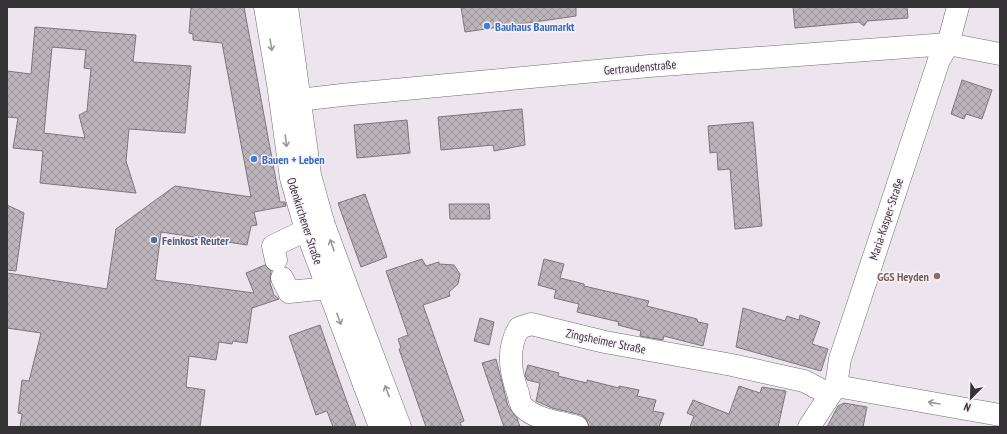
<svg xmlns="http://www.w3.org/2000/svg" width="1007" height="434" font-family="'PT Sans Narrow',sans-serif">
	<defs>
		<pattern id="building-cross-hatch" width="8" height="8" patternUnits="userSpaceOnUse"><rect width="8" height="8" fill="#bbb4bb"/><path d="M0 0l8 8M0 8l8-8" fill="none" stroke="#999399"/></pattern>
	</defs>
	<rect width="100%" height="100%" fill="#ede5ed"/>
	<path fill="url(#building-cross-hatch)" stroke="#7d767d" fill-rule="evenodd" d="M191,7H244L280,202H285L286,206L254,212L257,225L251,226L247,245L161,232L155,280L254,293L246,273L265,265L271,271L270,283L274,295L279,299L252,308L247,343L233,341L232,344L219,342L216,360L189,356L186,387L205,390L200,427H20L22,414L18,413L22,380L29,381L41,333L7,328V273L107,289L116,229L175,186L251,197L222,43L193,40V34L189,33Z
		M461,7H576V16L465,32Z
		M793,7H907L908,18L867,21L864,26L859,22L795,28Z
		M35,27L136,35L133,62L191,66L185,133L129,129L126,161L136,193L40,183L43,151L13,148L18,118L7,117V71L31,74ZM52,47L86,50L84,68L91,69L87,111L79,115L85,138L44,133Z
		M962,80L992,90L982,119L966,114L964,119L951,114Z
		M522,109L525,145L494,151L493,145L441,150L438,117Z
		M407,120L410,153L357,158L354,125Z
		M753,122L762,226L735,229L730,169L718,170L717,152L710,153L708,126Z
		M365,194L387,257L361,267L338,203Z
		M449,204H489L490,219H450Z
		M7,205L24,213L16,271L7,270Z
		M422,259L426,266L439,262V264L454,265L460,274L458,284L449,292L450,296L423,305L464,421L460,423L462,427H426L399,349L401,348L398,339L408,335L386,271Z
		M544,259L564,264L560,278L584,284V286L649,301L647,306L697,319L698,322L708,324L703,346L664,336L663,340L640,336L641,331L618,325L619,322L577,312L579,304L554,298L556,290L538,285Z
		M743,308L785,321L787,316L799,320L800,315L820,322L812,344L828,349L821,371L736,347Z
		M480,318L494,322L489,345L474,341Z
		M320,325L333,363L356,427H333L327,411L316,415L302,374L289,336Z
		M496,359L508,406L517,418L520,427H504L482,363Z
		M528,365L559,373L558,376L587,383V380L619,388V386L639,390L637,396L656,400L653,411L664,413L659,427H589L586,419L581,415L552,408L536,401L540,383L527,380L525,375Z
		M739,386L760,393L762,387L786,391L778,427H690L694,416L687,413L693,400L729,414Z
		M844,403L867,407L863,427H827L838,406Z"/>
	<g fill="none" stroke-linecap="round" stroke-linejoin="round">
		<g stroke="#726b71" stroke-width="23">
			<path id="minor" d="M281,102L342,95L649,66L948,44L1000,54
				M276,260L273,246L323,222
				M282,278L289,292L328,288L345,282
				M836,386L1000,415
				M577,427C561,422 536,420 523,407C520,404 519,397 518,393C510,372 507,348 519,328L531,324L605,342L732,365L804,381L829,394
				M809,427L836,386L840,359L939,60L948,44L958,7"/>
		</g>
		<g stroke="#726b71" stroke-width="23">
			<path id="major" d="M265,7L278,84L291,178L306,230L380,427
				M287,7L310,175L323,222L345,282L400,427"/>
		</g>
		<use href="#minor" stroke="#fff" stroke-width="22"/>
		<use href="#major" stroke="#fff" stroke-width="22"/>
	</g>
	<defs><path id="oneway-shaft" d="M-6 0H5M1.5-3L5.5 0L1.5 3" fill="none" stroke-width="1.6" stroke-linecap="round" stroke-linejoin="round"/></defs>
	<g stroke="#9a999a">
		<use href="#oneway-shaft" transform="translate(271 45) rotate(81)"/>
		<use href="#oneway-shaft" transform="translate(286 141) rotate(83)"/>
		<use href="#oneway-shaft" transform="translate(332 245) rotate(-110)"/>
		<use href="#oneway-shaft" transform="translate(339 319) rotate(70)"/>
		<use href="#oneway-shaft" transform="translate(387 391) rotate(-111)"/>
		<use href="#oneway-shaft" transform="translate(934 403) rotate(-170)"/>
	</g>
	<g fill="#3f7fe0" stroke="#faf2fa" stroke-width="1.5">
		<circle cx="487" cy="26" r="4"/>
		<circle cx="254" cy="159" r="4"/>
	</g>
	<circle fill="#5c6f8a" stroke="#faf2fa" stroke-width="1.5" cx="154" cy="240" r="4"/>
	<circle fill="#8d6e63" stroke="#faf2fa" stroke-width="1.5" cx="937" cy="276" r="4"/>
	<g text-anchor="middle" dominant-baseline="central" stroke-width="3" stroke-linejoin="round" paint-order="stroke">
		<g font-size="12" font-weight="bold" fill="#366cbe" stroke="#faf2fa" text-anchor="start">
			<text x="495" y="26">Bauhaus Baumarkt</text>
			<text x="262" y="159">Bauen + Leben</text>
		</g>
		<g font-size="12" fill="#363336" stroke="#faf2fa">
			<text transform="translate(640 67) rotate(-5)">Gertraudenstraße</text>
			<text transform="translate(886 219) rotate(-72)">Maria-Kasper-Straße</text>
			<text transform="translate(305 221) rotate(72)">Odenkirchener Straße</text>
			<text transform="translate(606 341) rotate(12)">Zingsheimer Straße</text>
		</g>
		<g font-size="12" font-weight="bold" fill="#4e5e75" stroke="#faf2fa" text-anchor="start">
			<text x="162" y="240">Feinkost Reuter</text>
		</g>
		<g font-size="12" font-weight="bold" fill="#785e54" stroke="#faf2fa" text-anchor="end">
			<text x="929" y="276">GGS Heyden</text>
		</g>
	</g>
	<rect width="1007" height="434" fill="none" stroke="#363336" stroke-width="16"/>
	<g transform="translate(971 398) rotate(203)" stroke="#faf2fa" stroke-width="3" paint-order="stroke">
	<path d="M0-3L7 15L0 10L-7 15Z" fill="#363336"/>
	<text y="-6" font-size="11" font-weight="bold" text-anchor="middle" fill="#363336">N</text>
	</g>
</svg>
